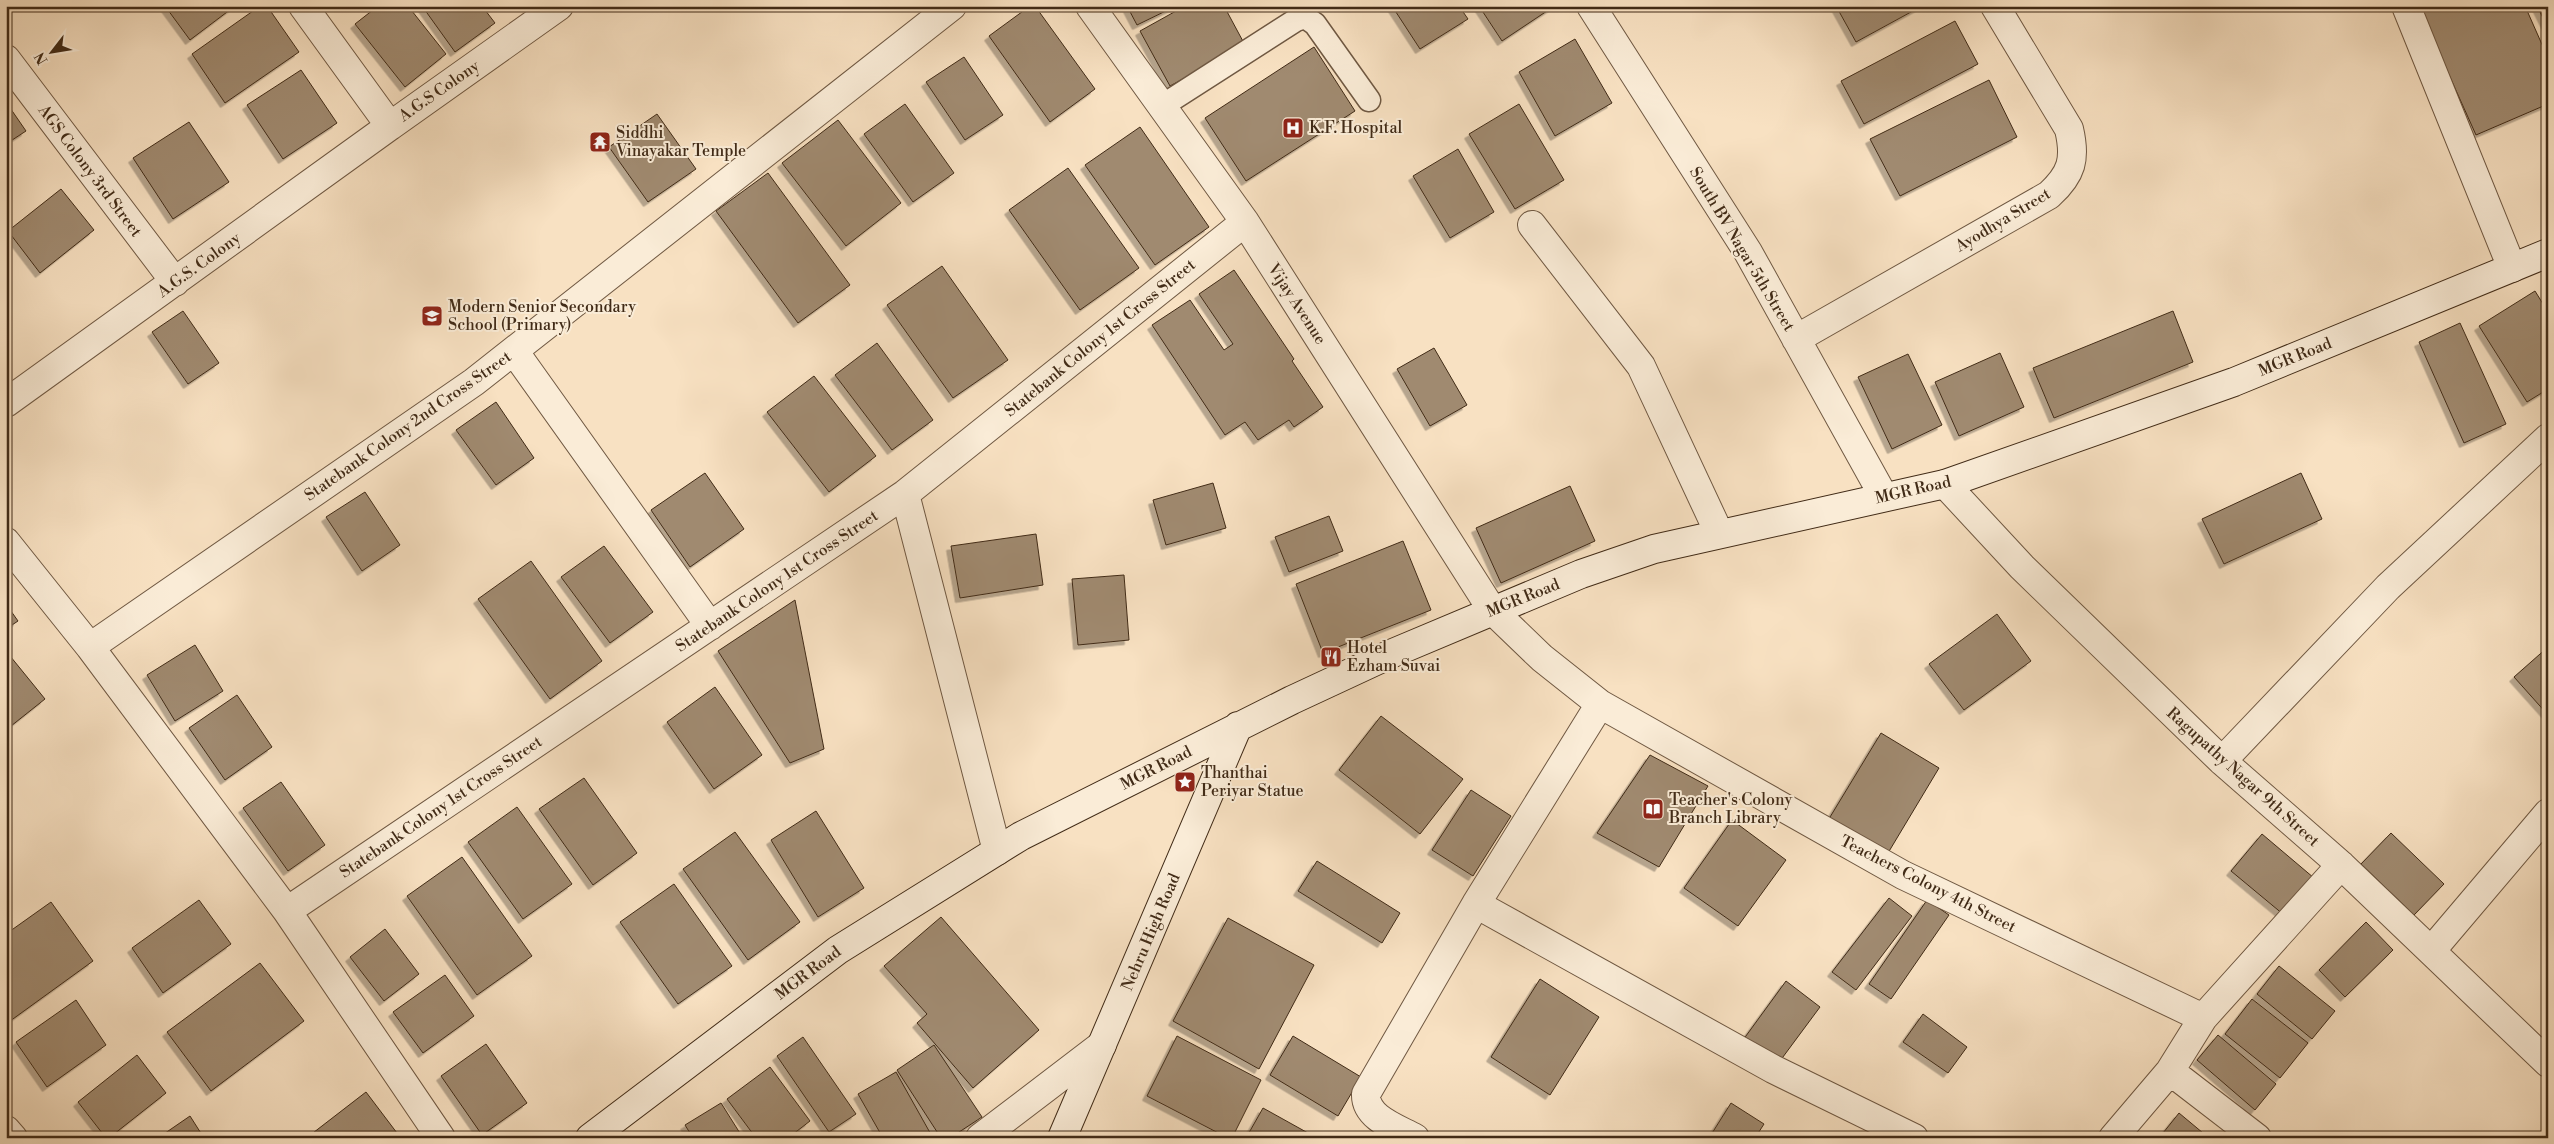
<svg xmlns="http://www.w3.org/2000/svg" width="2554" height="1144" font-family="'Libre Bodoni',serif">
	<defs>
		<filter id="shadow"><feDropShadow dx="-4.5" dy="4.5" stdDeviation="0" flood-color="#0004"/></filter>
	</defs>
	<rect width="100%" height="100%" fill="#f8e1c2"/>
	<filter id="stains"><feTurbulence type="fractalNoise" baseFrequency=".004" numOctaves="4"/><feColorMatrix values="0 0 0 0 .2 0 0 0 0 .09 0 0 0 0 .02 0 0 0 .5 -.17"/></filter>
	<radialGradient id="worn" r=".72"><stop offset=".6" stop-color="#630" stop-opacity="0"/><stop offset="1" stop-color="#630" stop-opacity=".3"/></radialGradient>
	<path fill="#a08a70" stroke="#412b17" filter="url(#shadow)" d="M165,6H235L190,40Z
		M260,6H267L299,52L225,103L192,54Z
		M378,6H408L446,54L405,87L355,24Z
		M422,6H482L495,23L455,52Z
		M1030,6H1035L1095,89L1050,122L989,36Z
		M1127,6H1176L1137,25Z
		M1185,6H1224L1245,45L1170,86L1140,31Z
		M1392,6H1459L1468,19L1420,49Z
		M1479,6H1553V7L1502,41Z
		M1836,6H1922L1856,42Z
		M2422,6H2525L2548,58V104L2476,135L2419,8Z
		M2537,6H2548V28Z
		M1955,21L1978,64L1864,124L1841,81Z
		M1575,39L1612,103L1555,136L1519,72Z
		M1314,47L1355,111L1246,181L1205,118Z
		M964,57L1003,115L965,140L926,82Z
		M301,70L337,123L283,159L247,105Z
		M1989,80L2017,137L1900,196L1870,139Z
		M6,102L26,131L6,144Z
		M905,104L954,173L913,202L864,134Z
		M1519,104L1564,180L1515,209L1469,134Z
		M657,114L696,169L648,202L609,147Z
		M838,120L901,203L846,246L782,163Z
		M189,122L229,182L173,219L133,158Z
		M1140,127L1209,227L1155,265L1085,165Z
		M1458,149L1494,212L1450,238L1413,176Z
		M1068,168L1139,268L1080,310L1009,210Z
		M768,173L850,285L798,323L716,211Z
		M61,189L94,230L40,273L8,231Z
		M942,266L1008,360L953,398L887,305Z
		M1234,270L1294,359L1292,361L1323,407L1294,427L1289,420L1258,440L1245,422L1225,435L1152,325L1190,300L1224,350L1233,344L1199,294Z
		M2535,291L2548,312V389L2527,402L2479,326Z
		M183,311L219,363L188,384L152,332Z
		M2173,311L2193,362L2054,418L2033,368Z
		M2460,323L2506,424L2464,443L2419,342Z
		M877,343L933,420L892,450L835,375Z
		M1434,348L1467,405L1430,426L1397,369Z
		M2000,353L2024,407L1959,436L1935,382Z
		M1908,354L1942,425L1892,449L1858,377Z
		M814,376L876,456L829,492L767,412Z
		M496,402L534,458L496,485L456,430Z
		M705,473L744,529L690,567L651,510Z
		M2301,473L2322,519L2224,564L2202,519Z
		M1213,483L1226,528L1166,545L1153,500Z
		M1570,486L1595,541L1501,583L1476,528Z
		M365,492L400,545L362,571L326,517Z
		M1329,516L1343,551L1289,572L1275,537Z
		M1036,534L1043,585L960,598L951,546Z
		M1403,541L1431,610L1323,653L1296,584Z
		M604,546L653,612L610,643L561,577Z
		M531,561L602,661L550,699L478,599Z
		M1124,575L1129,640L1078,645L1072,579Z
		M795,600L824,749L790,763L718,651Z
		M6,604L18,621L6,629Z
		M1997,614L2031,661L1964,710L1929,664Z
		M195,645L223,691L175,721L147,675Z
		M2548,647V715L2514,677Z
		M6,651L45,699L6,730Z
		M715,687L762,755L714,789L667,722Z
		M237,695L272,747L225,780L189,728Z
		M1381,716L1463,779L1420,834L1339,770Z
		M1881,733L1939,768L1885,858L1827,822Z
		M1650,755L1708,786L1659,867L1597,833Z
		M584,778L637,853L593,885L539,809Z
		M281,782L325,845L288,871L243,808Z
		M1471,790L1511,816L1473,876L1432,850Z
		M517,807L572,884L523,919L468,842Z
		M816,811L864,888L818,917L771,840Z
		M1732,820L1786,860L1738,926L1684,888Z
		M735,832L800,922L748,960L683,869Z
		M2391,833L2444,884L2414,915L2361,864Z
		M2262,834L2314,878L2284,915L2231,871Z
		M462,857L532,956L477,995L407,896Z
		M1317,861L1400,913L1382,943L1298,891Z
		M674,884L732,966L678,1004L620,922Z
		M1889,898L1912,916L1856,990L1832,972Z
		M199,900L231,944L163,993L132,948Z
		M1927,900L1949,915L1891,999L1869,984Z
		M51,902L93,961L6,1024V934Z
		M941,917L1039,1030L973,1088L917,1023L927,1014L884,966Z
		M1228,918L1314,965L1259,1069L1173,1021Z
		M2366,922L2393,950L2345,997L2319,970Z
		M385,929L419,974L384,1001L350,957Z
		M260,963L304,1021L211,1091L167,1032Z
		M2279,966L2335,1011L2312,1039L2257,994Z
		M445,975L474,1016L423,1053L393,1012Z
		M1540,979L1599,1017L1550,1095L1491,1057Z
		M1786,981L1820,1007L1777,1065L1743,1040Z
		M2252,999L2308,1043L2280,1078L2225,1034Z
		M76,1000L106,1045L47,1087L16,1042Z
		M1923,1014L1967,1047L1948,1073L1903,1042Z
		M2218,1035L2276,1084L2255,1110L2197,1060Z
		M1177,1036L1261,1080L1232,1138H1228L1147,1096Z
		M1293,1036L1361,1077L1338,1116L1270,1075Z
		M803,1037L856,1114L829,1132L777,1056Z
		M486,1044L527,1103L482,1135L441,1076Z
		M934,1045L982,1117L950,1138H941L897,1070Z
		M137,1055L166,1093L109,1138H106L78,1102Z
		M770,1067L810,1121L788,1138H756L727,1099Z
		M896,1072L933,1138H883L858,1094Z
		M366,1092L397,1133L391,1138H310L309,1136Z
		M721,1103L743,1138H693L685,1125Z
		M1731,1103L1764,1124L1755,1138H1709Z
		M1263,1108L1317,1138H1246Z
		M2179,1113L2209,1138H2159Z
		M190,1116L204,1138H158Z"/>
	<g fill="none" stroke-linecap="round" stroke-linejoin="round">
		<g stroke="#6f5842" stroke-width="25">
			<path id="lane" d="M1162,106L1296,20L1305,17L1315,24L1369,100"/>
		</g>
		<g stroke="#6f5842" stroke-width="30">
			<path id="street" d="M303,6L390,126L559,6
				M1090,6L1245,222L1492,610L1542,658L1600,704L1903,875L2203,1018
				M1591,6L1748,252L1884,497
				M2406,6L2512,268
				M6,59L175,282
				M1532,225L1641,366L1719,533
				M1796,339L2049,195C2072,174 2076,159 2069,129L1995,6
				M514,351L710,626
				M6,403L390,126
				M1945,484L2022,567L2222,761L2341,865L2548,1063
				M905,494L997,851
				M6,542L90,647L287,911L441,1138
				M90,647L474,382L952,6
				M2222,761L2388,587L2548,438
				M1476,904L1773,1069L1914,1138
				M287,911L905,494L1245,222
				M2431,951L2548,813
				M2170,1071L2257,1138
				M6,1130L13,1138
				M980,1138L1102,1045
				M1415,1138C1397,1128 1365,1118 1366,1094L1476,904L1600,704
				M2113,1138L2170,1071L2203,1018L2341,865"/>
		</g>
		<g stroke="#412b17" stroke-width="30">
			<path id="secondary" d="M590,1138L838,950L1021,836L1292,700L1393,653L1581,574L1654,549L1945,484L2234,382L2548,253
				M1062,1138L1238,726"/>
		</g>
		<use href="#lane" stroke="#faecd7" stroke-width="22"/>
		<use href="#street" stroke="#faecd7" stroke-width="28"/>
		<use href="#secondary" stroke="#faecd7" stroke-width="28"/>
	</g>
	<defs>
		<g id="hospital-square" transform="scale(1.125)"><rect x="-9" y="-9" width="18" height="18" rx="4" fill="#8f2418" stroke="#faecd7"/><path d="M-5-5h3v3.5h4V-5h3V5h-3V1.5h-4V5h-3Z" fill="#fff"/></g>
		<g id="temple-square" transform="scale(1.125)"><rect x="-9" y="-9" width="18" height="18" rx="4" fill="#8f2418" stroke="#faecd7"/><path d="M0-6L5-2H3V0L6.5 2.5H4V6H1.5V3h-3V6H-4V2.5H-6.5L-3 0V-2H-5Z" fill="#fff"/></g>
		<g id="school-square" transform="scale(1.125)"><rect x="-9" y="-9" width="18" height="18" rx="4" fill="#8f2418" stroke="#faecd7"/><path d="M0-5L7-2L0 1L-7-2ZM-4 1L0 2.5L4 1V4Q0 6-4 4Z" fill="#fff"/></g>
		<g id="restaurant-square" transform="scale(1.125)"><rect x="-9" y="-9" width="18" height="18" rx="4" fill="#8f2418" stroke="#faecd7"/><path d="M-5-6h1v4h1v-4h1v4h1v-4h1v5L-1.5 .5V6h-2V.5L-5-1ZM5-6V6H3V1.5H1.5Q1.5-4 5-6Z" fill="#fff"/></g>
		<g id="sight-square" transform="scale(1.125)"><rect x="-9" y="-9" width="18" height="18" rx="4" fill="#8f2418" stroke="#faecd7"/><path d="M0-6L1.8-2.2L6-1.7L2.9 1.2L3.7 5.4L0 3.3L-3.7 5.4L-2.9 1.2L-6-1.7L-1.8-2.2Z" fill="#fff"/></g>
		<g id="library-square" transform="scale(1.125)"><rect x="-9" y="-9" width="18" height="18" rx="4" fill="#8f2418" stroke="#faecd7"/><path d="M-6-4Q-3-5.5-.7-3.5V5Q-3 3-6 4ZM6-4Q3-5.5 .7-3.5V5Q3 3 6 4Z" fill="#fff"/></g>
	</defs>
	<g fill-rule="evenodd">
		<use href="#hospital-square" x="1293" y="128"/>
		<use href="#temple-square" x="600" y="142"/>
		<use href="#school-square" x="432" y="316"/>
		<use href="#restaurant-square" x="1331" y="657"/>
		<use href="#sight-square" x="1185" y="782"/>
		<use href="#library-square" x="1653" y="809"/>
	</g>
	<g text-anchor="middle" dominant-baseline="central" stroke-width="4" stroke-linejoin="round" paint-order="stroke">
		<g font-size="16" fill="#412b17" stroke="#faecd7">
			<text transform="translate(439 91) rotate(-35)">A.G.S Colony</text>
			<text transform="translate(90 171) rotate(53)">AGS Colony 3rd Street</text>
			<text transform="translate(2003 220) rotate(-31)">Ayodhya Street</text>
			<text transform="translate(1742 249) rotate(59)">South BV Nagar 5th Street</text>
			<text transform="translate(199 265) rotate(-36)">A.G.S. Colony</text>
			<text transform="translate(1297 304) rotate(57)">Vijay Avenue</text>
			<text transform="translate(1100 338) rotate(-39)">Statebank Colony 1st Cross Street</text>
			<text transform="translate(2295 357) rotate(-22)">MGR Road</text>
			<text transform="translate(408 426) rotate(-35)">Statebank Colony 2nd Cross Street</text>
			<text transform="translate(1913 490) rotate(-13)">MGR Road</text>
			<text transform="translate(777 581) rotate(-34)">Statebank Colony 1st Cross Street</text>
			<text transform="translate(1523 598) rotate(-22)">MGR Road</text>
			<text transform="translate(1156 768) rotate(-27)">MGR Road</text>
			<text transform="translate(2243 777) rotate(42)">Ragupathy Nagar 9th Street</text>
			<text transform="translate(441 807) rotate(-34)">Statebank Colony 1st Cross Street</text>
			<text transform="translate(1928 884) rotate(27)">Teachers Colony 4th Street</text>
			<text transform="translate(1151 932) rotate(-67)">Nehru High Road</text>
			<text transform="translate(808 973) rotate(-37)">MGR Road</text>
		</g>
		<g font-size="16" fill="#412b17" stroke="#faecd7" text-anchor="start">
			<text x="1309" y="128">K.F. Hospital</text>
			<text x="616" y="133">Siddhi<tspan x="616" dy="18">Vinayakar Temple</tspan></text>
			<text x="448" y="307">Modern Senior Secondary<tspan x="448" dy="18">School (Primary)</tspan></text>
			<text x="1347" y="648">Hotel<tspan x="1347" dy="18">Ezham Suvai</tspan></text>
			<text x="1201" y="773">Thanthai<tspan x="1201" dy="18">Periyar Statue</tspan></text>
			<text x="1669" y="800">Teacher's Colony<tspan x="1669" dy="18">Branch Library</tspan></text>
		</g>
	</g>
	<rect width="2554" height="1144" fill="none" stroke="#f8e1c2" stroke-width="25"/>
	<rect x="8" y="8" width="2539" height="1129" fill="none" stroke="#412b17" stroke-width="2.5"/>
	<rect x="12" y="12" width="2529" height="1119" fill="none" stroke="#412b17"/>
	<g transform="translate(52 52) rotate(239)" stroke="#faecd7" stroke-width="4" paint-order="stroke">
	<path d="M0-4L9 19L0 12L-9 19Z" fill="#412b17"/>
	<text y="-8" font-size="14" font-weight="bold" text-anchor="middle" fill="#412b17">N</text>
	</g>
	<rect width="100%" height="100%" filter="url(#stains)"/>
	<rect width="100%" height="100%" fill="url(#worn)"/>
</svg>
